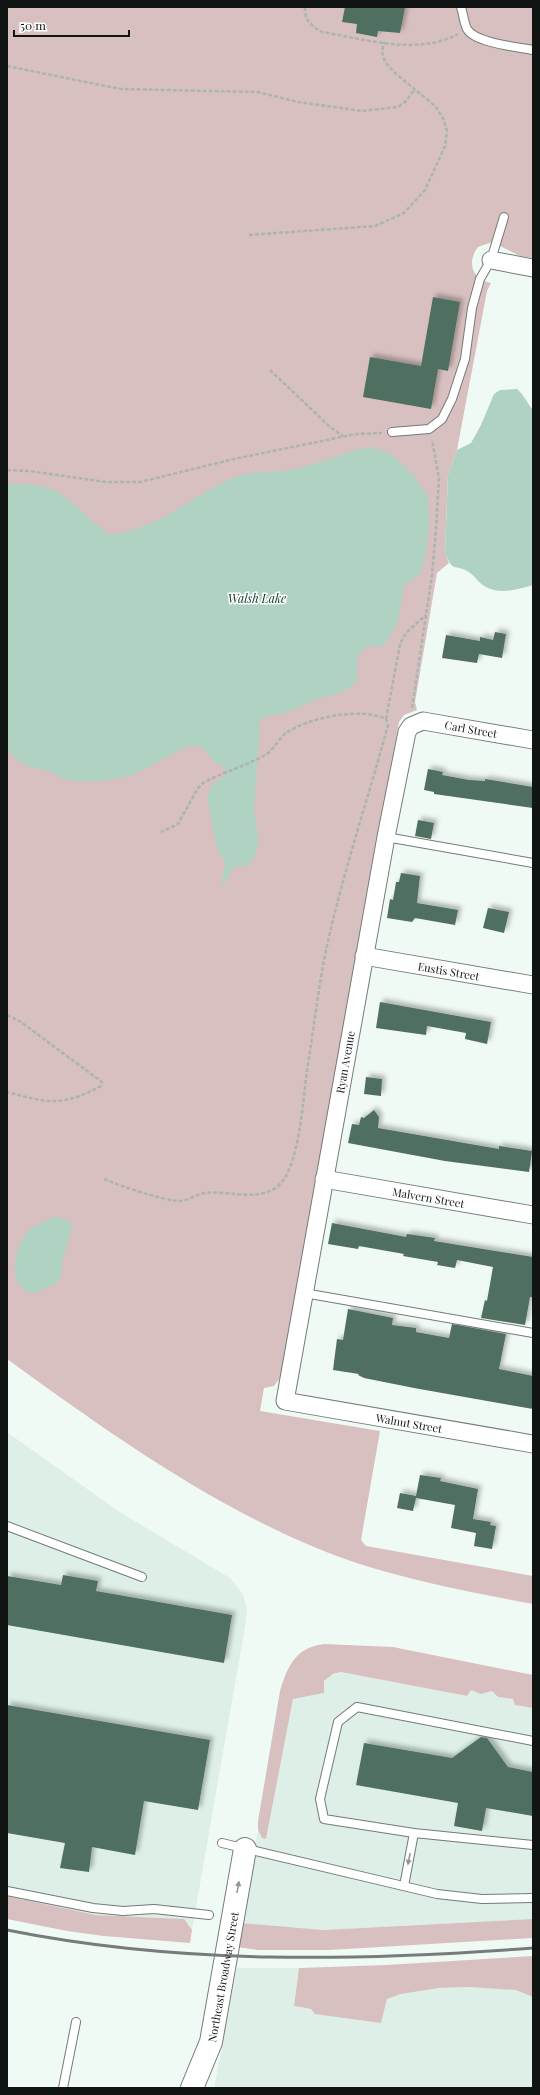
<svg xmlns="http://www.w3.org/2000/svg" width="540" height="2095" font-family="'Playfair Display',serif">
	<defs>
		<filter id="shadow"><feDropShadow dx="3.5" dy="-3.5" stdDeviation="2" flood-color="#0004"/></filter>
	</defs>
	<rect width="100%" height="100%" fill="#f0faf5"/>
	<path fill="#ddefe7" d="M7,1432L118,1511L230,1578L243,1594L247,1609L246,1621L192,1930L184,1919L96,1915L7,1896Z
		M341,1672L467,1696L471,1690L478,1693L492,1691L498,1697L513,1699L515,1705L533,1708V1919L323,1930L241,1923L258,1830L260,1835L266,1839L293,1699L323,1693L324,1681L328,1677Z
		M237,1968H299L294,2006L381,2023L387,1999L401,1994L439,1988L469,1987L516,1990L533,1997V2088H214Z"/>
	<path fill="#d8c0c0" d="M7,7H533V258L520,256L492,242L478,247C467,261 471,279 491,283L487,291L457,450L448,474L445,553L449,563L437,573L415,702L417,710L404,715L399,722L280,1378L274,1386L264,1388L260,1411L380,1431L361,1540L366,1546L533,1576V1604C459,1590 383,1576 314,1547C202,1500 104,1429 7,1359Z
		M325,1644L393,1647L533,1675V1708L515,1705L513,1699L498,1697L492,1691L481,1694L471,1690L467,1696L341,1672L333,1674L324,1681V1693L293,1699L266,1839L262,1838L258,1830V1821L280,1691C288,1665 296,1647 325,1644Z
		M7,1896L96,1915L184,1919L192,1930L190,1943L104,1936L67,1931L7,1919Z
		M533,1919V1938L330,1950H257L237,1947L241,1923L323,1930Z
		M533,1956V1997L516,1990L468,1987L439,1988L401,1994L387,1999L381,2023L315,2014L311,2009L294,2006L299,1968L386,1965Z"/>
	<path fill="#afd2c2" d="M517,389C525,396 527,403 533,410V585C519,589 500,595 486,587C479,584 475,575 467,571C453,564 453,572 445,553L448,474L457,450L471,443L481,425L494,394L500,390Z
		M372,447L391,454L414,476L428,496L429,524L426,554L420,574L403,587C401,610 399,628 383,646H367L357,657V682L343,692L317,699L285,713L268,716L260,721L254,810L259,843L254,857L247,866H235L221,889L225,863L217,849L207,798L212,785L226,775L225,767L214,762L203,748L190,745C172,753 155,765 136,773C120,781 85,783 67,780C60,779 55,773 48,771C30,767 15,765 7,746V484C19,485 36,483 48,488C71,496 89,521 110,535C163,527 187,498 233,478C248,471 278,473 296,469C322,463 346,451 372,447Z
		M54,1217L65,1219L73,1226L62,1261V1273L57,1283L32,1294C26,1291 22,1288 18,1282C10,1269 19,1237 31,1228C38,1224 47,1221 54,1217Z"/>
	<path fill="#4f6f61" filter="url(#shadow)" d="M345,7H405L400,33L378,31L377,37L356,33L357,24L342,22Z
		M433,297L460,302L448,371L438,369L431,409L363,397L370,357L421,366Z
		M495,632L506,634L502,658L479,654L477,663L442,658L446,635L480,641V637L493,640Z
		M428,769L443,772L442,775L469,780L485,781V779L533,787V808L434,794V792L424,790Z
		M418,820L434,823L431,839L415,836Z
		M401,873L420,876L417,903L458,910L455,925L415,918L412,922L387,918L390,899L393,900L396,882H399Z
		M488,908L509,912L504,933L483,928Z
		M380,1002L491,1022L487,1044L465,1039L466,1033L427,1026L426,1035L376,1028Z
		M366,1077L382,1079L381,1096L364,1094Z
		M374,1110L379,1117L378,1128L499,1149V1146L532,1151L529,1172L445,1161L348,1143L352,1124L359,1125L361,1117L364,1118Z
		M332,1223L406,1237L407,1234L435,1238L434,1241L533,1257V1297H530L525,1325L481,1318L485,1300L487,1301L493,1267L457,1260L455,1268L437,1265L438,1262L403,1256L404,1254L359,1246L358,1249L328,1244Z
		M348,1309L393,1318L392,1325L416,1328V1332L449,1338L452,1324L506,1334L499,1369L533,1376V1409L414,1388L364,1378L358,1375L359,1374L333,1370L337,1339L343,1340Z
		M420,1475L441,1478L440,1481L478,1489L473,1519L491,1522L490,1525L496,1526L492,1549L474,1546L476,1533L451,1528L455,1505L416,1498L413,1511L397,1508L400,1493L416,1496Z
		M63,1575L98,1581L96,1591L232,1615L224,1663L7,1625V1576L61,1585Z
		M7,1705L210,1740L198,1810L144,1801L135,1855L92,1847L89,1872L60,1868L65,1843L7,1833Z
		M481,1737L487,1738L508,1767L533,1772V1816L486,1808L482,1831L454,1826L458,1803L356,1785L364,1743L452,1758Z"/>
	<g fill="none" stroke-linecap="round" stroke-linejoin="round">
		<g stroke="#727b77" stroke-width="10">
			<path id="service" d="M461,7C463,13 464,23 467,29C475,43 518,47 533,50
				M392,432L429,429L442,419L452,399L465,359L472,308L480,279L491,260L504,217
				M386,837L533,863
				M304,1293L533,1333
				M7,1526L142,1577
				M533,1741L357,1707L338,1722L320,1799L324,1819L414,1833L533,1845
				M222,1843L437,1894L482,1899L533,1898
				M404,1886L414,1833
				M7,1891L93,1908L123,1911L154,1909L209,1915
				M63,2088L76,2022"/>
		</g>
		<g stroke="#727b77" stroke-width="19">
			<g id="minor">
				<path d="M491,260L533,268"/>
				<path id="s1" d="M533,740L423,721L411,726L407,732L386,837L285,1401L533,1444"/>
				<path id="s2" d="M364,956L533,985"/>
				<path id="s3" d="M324,1179L533,1215"/>
			</g>
		</g>
		<g stroke="#727b77" stroke-width="24">
			<g id="secondary">
				<path id="s4" d="M192,2088L211,2042L245,1849"/>
			</g>
		</g>
		<path stroke="#acb4b0" stroke-width="2.5" stroke-dasharray="4 2" stroke-linecap="butt" d="M305,7C304,20 311,26 322,32C364,39 418,56 458,34
			M7,66L120,89L258,92L298,102L362,111L398,107L405,102L415,89
			M249,235L375,226L404,213L425,190L445,146L447,131L443,118L435,106L395,73L385,62L382,52L384,42
			M270,370L330,427L343,436
			M7,470L29,471L106,482H140L234,459L356,434L382,433
			M412,708L432,575L436,529L439,478L432,440
			M386,719L400,644L406,633L426,615
			M7,1015L21,1022L102,1082L101,1086C62,1107 48,1103 7,1092
			M104,1179C124,1187 155,1198 177,1201C187,1202 196,1194 205,1193C228,1190 260,1203 279,1185C298,1169 303,1103 306,1078C312,1039 317,999 324,960C340,881 367,803 388,725L386,719C362,707 309,717 286,733C278,739 274,750 265,755C246,766 223,772 203,783L198,788L178,824L161,832"/>
		<use href="#service" stroke="#fff" stroke-width="8"/>
		<use href="#minor" stroke="#fff" stroke-width="17"/>
		<use href="#secondary" stroke="#fff" stroke-width="22"/>
		<path stroke="#767d79" stroke-width="3" d="M7,1930C181,1965 357,1961 533,1948"/>
	</g>
	<defs><path id="oneway-solid" d="M-6-.8H1V-3.2L6.5 0L1 3.2V.8H-6Z"/></defs>
	<g fill="#939594">
		<use href="#oneway-solid" transform="translate(409 1859) rotate(101)"/>
		<use href="#oneway-solid" transform="translate(238 1887) rotate(-80)"/>
	</g>
	<g text-anchor="middle" dominant-baseline="central" stroke-width="3" stroke-linejoin="round" paint-order="stroke">
		<g font-size="11" fill="#101412" stroke="#fff">
			<text transform="translate(471 729) rotate(10)">Carl Street</text>
			<text stroke="none"><textPath href="#s2" startOffset="86">Eustis Street</textPath></text>
			<text transform="translate(345 1062) rotate(-80)">Ryan Avenue</text>
			<text stroke="none"><textPath href="#s3" startOffset="106">Malvern Street</textPath></text>
			<text stroke="none"><textPath href="#s1" startOffset="938">Walnut Street</textPath></text>
			<text stroke="none"><textPath href="#s4" startOffset="116">Northeast Broadway Street</textPath></text>
		</g>
		<g font-size="12" font-style="italic" fill="#10402f" stroke="#fff">
			<text x="257" y="598">Walsh Lake</text>
		</g>
	</g>
	<rect width="540" height="2095" fill="none" stroke="#101412" stroke-width="16"/>
	<path d="M14 30v6h115v-6" fill="none" stroke="#101412" stroke-width="2"/>
	<text x="20" y="30" font-size="12" fill="#101412" stroke="#ffffff" stroke-width="3" paint-order="stroke">50 m</text>
</svg>
